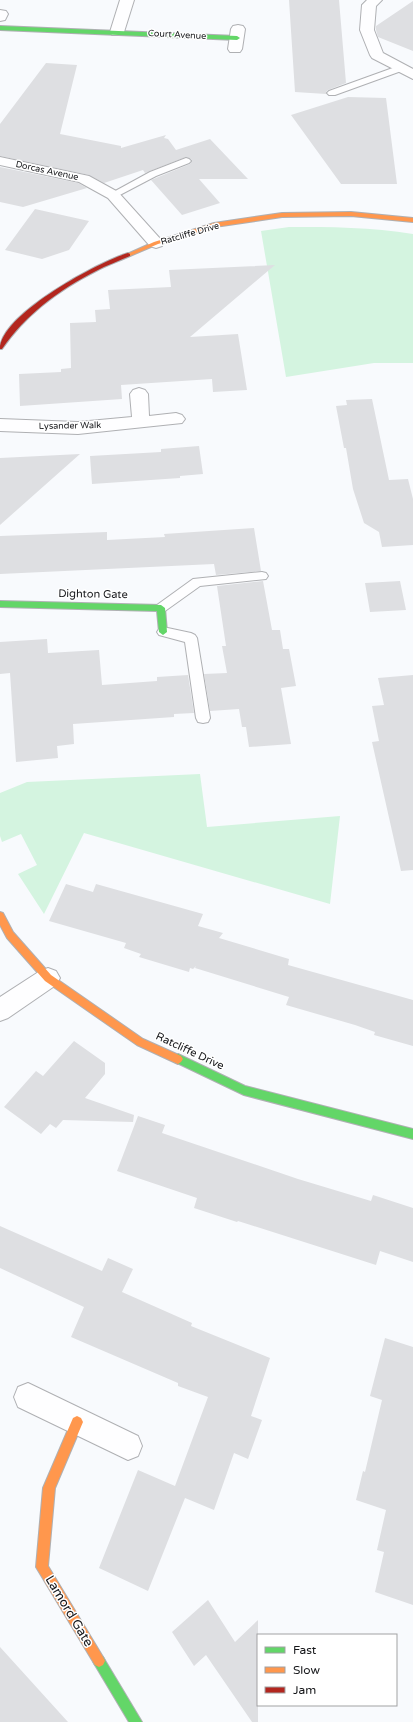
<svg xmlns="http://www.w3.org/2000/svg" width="413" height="1722" font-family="'Varela Round',sans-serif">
	<rect width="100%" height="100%" fill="#f8fafd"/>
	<path fill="#d4f4e0" d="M289,227C330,227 372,227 413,234V363H374L286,377L261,231Z
		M200,774L207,827L340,816L330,904L84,833L44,914L18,874L37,865L21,834L2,842L0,836V793L27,782Z"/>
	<path fill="#dedfe2" d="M289,0H339L346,83L328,90L326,92V94L295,92Z
		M413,1V51L378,37L376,30V26Z
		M46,63L77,65L60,134L121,146V148L166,135L164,138L168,139L176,150L210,139L248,179H199L220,203L182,215L151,180L190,164L192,160L186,157L145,173L143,170L104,183L89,175L0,156V124Z
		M348,97L386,98L397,184H341L291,115Z
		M0,167L78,183L87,188L23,207L0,202Z
		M35,209L89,221L69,250L42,259L5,250Z
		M275,265L190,337L238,334L247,390L213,392L212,379L121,385L122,399L20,406L19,374L61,372V369L71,368L70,323L96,322L95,310L110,309L108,290L171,287L169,270Z
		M372,399L389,480L408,479L413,499V545L382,547L379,532L364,523L353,489L346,448H344L336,406L347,405L346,400Z
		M199,446L203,474L180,476V478L92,484L90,456L161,452V449Z
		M80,454L0,525V458Z
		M254,528L261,571L216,575L214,564L0,574V536L107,532V540L165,537L164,534Z
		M263,581L272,630H280L283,649H289L296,686L281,688L291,744L249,747L246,727H242L239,709L210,711L204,674L227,673L222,646H226L217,586Z
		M400,581L406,610L370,612L365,583Z
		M47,639L48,653L99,650L102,685L157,681V677L188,675L194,713L174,714V717L73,724L74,744L57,746L58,758L16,762L10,673L0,674V642Z
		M413,675V870L401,871L372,742L379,741L372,706L384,705L378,678Z
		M66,884L93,892L96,884L203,914L198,926L223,933L219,938L289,959L288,965L413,1000V1046L374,1035L375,1032L355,1025L286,1005L289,997L195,968L196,966L193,969L190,968L189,972L139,957L141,954L124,948L126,943L49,921Z
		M74,1041L105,1063V1074L85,1098L134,1115L133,1122L63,1120L56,1128L50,1124L41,1134L4,1107L36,1071L43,1076Z
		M138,1116L165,1125L162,1133L298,1179L371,1201L373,1195L413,1208V1262L380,1251L376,1265L238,1221L237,1222L194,1208L197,1198L117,1171Z
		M0,1226L102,1271L108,1258L133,1269L122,1292L192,1323L191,1326L270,1358L251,1416L262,1420L248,1459L234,1453L214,1510L185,1498L148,1591L99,1568L138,1470L175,1486L208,1397L178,1386V1383L71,1337L84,1307L0,1268Z
		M385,1338L413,1347V1605L375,1592L384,1552L377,1550L386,1510L356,1500L363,1471L365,1472L382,1400L370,1396Z
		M208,1600L235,1642L258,1620V1722H252L206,1655L194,1666L172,1632Z
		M0,1647L68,1722H0Z"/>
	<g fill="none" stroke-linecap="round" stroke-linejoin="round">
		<g stroke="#afb0b3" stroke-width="2">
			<path id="lane" d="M401,65L405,68L404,70L335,95H329L327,93L329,91Z
				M186,158L189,159L191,161L189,163L156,176L116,197L113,198L108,195L150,172Z
				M262,572L266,573L268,576L266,579L200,586L165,611L161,613L157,611L155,608L157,605L193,579Z
				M163,627L191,633L195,635L197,638L210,718L208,722L203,723L198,722L196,718L185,642L159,635L157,632L159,629Z"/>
		</g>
		<g stroke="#afb0b3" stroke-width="2">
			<path id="street" d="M120,0H134L124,32L122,35H112L110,32Z
				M367,0H382L376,6L374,30L383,53L413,69V79L372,58L370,55L360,30L362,5Z
				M0,10L6,11L8,14L5,20L0,21Z
				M238,25L243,26L245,29L242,49L240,52H230L228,49L231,29L233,26Z
				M0,157L89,176L118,192L164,243L162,246L156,248L150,246L108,198L79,182L0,165Z
				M139,388L145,390L148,394L149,416L176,413L182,415L185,419L182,423L78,434L0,431V419L78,422L132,417L130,394L133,390Z
				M48,968L56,971L60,978L56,985L8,1018L0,1021V997L40,971Z
				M28,1383L138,1436L142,1446L138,1456L128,1460L18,1407L14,1397L18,1387Z"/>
		</g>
		<g stroke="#afb0b3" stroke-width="2">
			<path id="fast" d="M0,26L237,36L240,38L237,40L0,30Z
				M0,601L161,605L165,608L167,632L163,635L159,632L157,611L0,607Z
				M178,1054L245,1086L413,1129V1139L244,1095L175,1062L173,1059L175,1056Z
				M99,1655L103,1657L142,1722H129L95,1665L93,1661L95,1657Z"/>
		</g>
		<g stroke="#afb0b3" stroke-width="2">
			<path id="slow" d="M351,212L413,218V222L351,216L282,217L215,227L158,244L130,256L125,255L154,242L214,223L282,213Z
				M0,912L3,913L13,932L51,975L143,1039L181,1056L183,1059L181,1062L178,1064L137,1045L45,981L7,938L0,925Z
				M77,1416L81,1418L83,1422L55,1488L48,1566L103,1657L105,1661L103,1665L99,1667L95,1665L36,1567L43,1488L73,1418Z"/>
		</g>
		<g stroke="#afb0b3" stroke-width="2">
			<path id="jam" d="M128,253L130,254V256C119,261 107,265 96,271C60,289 25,315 2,349H0C0,315 98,262 128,253Z"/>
		</g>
		<use href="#lane" fill="#fefeff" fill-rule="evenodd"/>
		<use href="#street" fill="#fefeff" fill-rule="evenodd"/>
		<use href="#fast" fill="#63d668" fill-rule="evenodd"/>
		<use href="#slow" fill="#ff974d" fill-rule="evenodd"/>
		<use href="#jam" fill="#b3261e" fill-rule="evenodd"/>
	</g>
	<g text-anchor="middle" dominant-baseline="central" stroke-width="3" stroke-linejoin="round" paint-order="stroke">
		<g font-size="9" fill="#151619" stroke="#fff">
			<text transform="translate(177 35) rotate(3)">Court Avenue</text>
			<text transform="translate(47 171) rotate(12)">Dorcas Avenue</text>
			<text transform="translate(190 234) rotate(-16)">Ratcliffe Drive</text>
			<text transform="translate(70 426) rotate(-1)">Lysander Walk</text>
		</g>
		<g font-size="11" fill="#151619" stroke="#fff">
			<text transform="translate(93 594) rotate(1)">Dighton Gate</text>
			<text transform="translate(190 1051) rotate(25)">Ratcliffe Drive</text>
		</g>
		<g font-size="13" fill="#151619" stroke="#fff">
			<text transform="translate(69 1611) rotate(59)">Lamord Gate</text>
		</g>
	</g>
	<rect x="257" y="1634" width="140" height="72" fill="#ffffff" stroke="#a1a2a3"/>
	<rect x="265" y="1647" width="20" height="6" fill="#63d668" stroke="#a1a2a3"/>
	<text x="293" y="1654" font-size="12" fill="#151619">Fast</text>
	<rect x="265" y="1667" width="20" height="6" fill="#ff974d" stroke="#a1a2a3"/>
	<text x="293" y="1674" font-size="12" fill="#151619">Slow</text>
	<rect x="265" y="1687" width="20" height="6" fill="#b3261e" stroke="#a1a2a3"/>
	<text x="293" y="1694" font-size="12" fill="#151619">Jam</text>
</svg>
